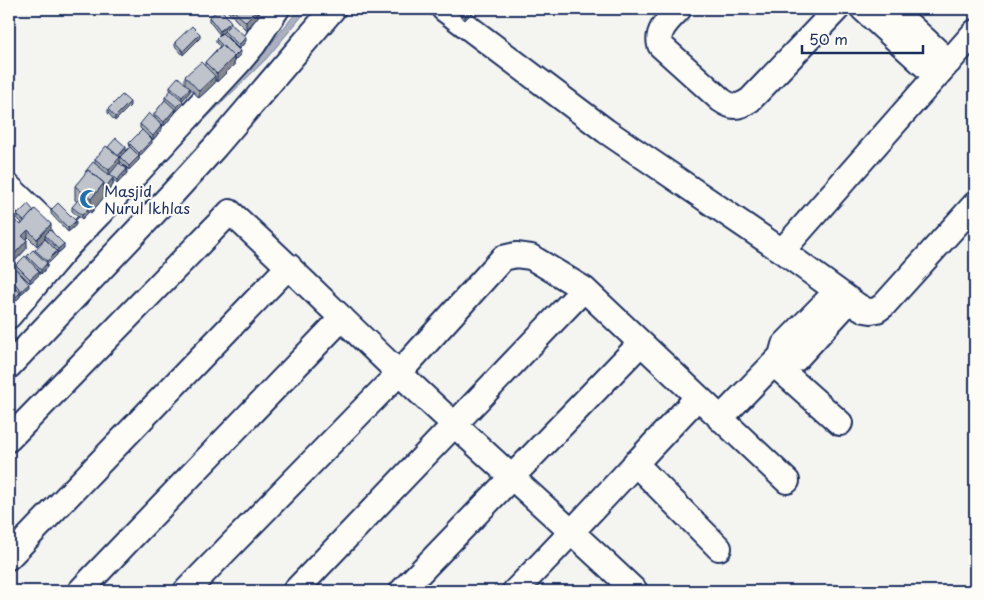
<svg xmlns="http://www.w3.org/2000/svg" width="984" height="600" font-family="'Playpen Sans',sans-serif">
	<rect width="100%" height="100%" fill="#f4f4f1"/>
	<filter id="ink" filterUnits="userSpaceOnUse"><feTurbulence type="fractalNoise" baseFrequency=".02" numOctaves="2"/><feDisplacementMap in="SourceGraphic" scale="10" xChannelSelector="R" yChannelSelector="G"/><feConvolveMatrix kernelMatrix="1 2 1 2 8 2 1 2 1" color-interpolation-filters="sRGB"/></filter>
	<g filter="url(#ink)">
		<path fill="#aab0bf" stroke="#717c98" d="M299,9H308L266,59L163,161L69,266L9,331V322L190,122L249,71Z"/>
		<g fill="none" stroke-linecap="round" stroke-linejoin="round">
			<g stroke="#1b2f5e" stroke-width="28">
				<path id="minor" d="M444,9L606,131L782,251L858,306L865,310L871,311L877,310L884,305L975,204
					M679,9C670,19 656,30 660,45L721,100C732,108 738,108 750,100L837,9
					M863,9L936,76
					M892,9L949,62
					M9,187L69,245
					M782,251L975,32
					M9,316L69,245L99,214L239,62L254,44L277,9
					M781,356L796,359L850,300
					M774,364L840,423
					M9,366L173,193L215,147L333,9
					M720,419L781,356L784,345L837,291
					M9,439L230,212C287,264 342,319 398,372C476,446 557,517 635,591
					M635,463L719,548
					M9,557L289,266
					M80,591L342,318
					M186,591L399,373L503,258L516,255L531,257L584,289L787,481
					M295,591L584,289
					M402,591L641,343
					M515,591C577,528 637,461 698,397"/>
			</g>
			<use href="#minor" stroke="#fdfcf7" stroke-width="24"/>
		</g>
		<path fill="#a4a8af" stroke="#1b2f5e" fill-rule="evenodd" d="M225,9H258V17L246,30L234,18V15L232,16Z
			M475,9L465,20L457,13V10Z
			M209,17L231,24L246,41L239,49L225,35L240,55L234,60V65L217,82L215,79V83L199,98L190,88V92L182,100L183,105L177,111L175,110V113L164,126L154,117V114L165,100V97L171,91L170,90V86L189,88L185,84V76L205,65V62L220,46L216,43V39L220,35L209,21Z
			M200,38L183,55L175,46V42Z
			M130,106L115,121L108,113V109Z
			M140,124L162,129L153,140L149,136L152,143L139,156V160L129,170L120,161V163L127,173L117,184L113,180V185L105,195L104,194V197L91,213L88,211V213L82,219L72,211V207L77,202L75,200V186L95,163V159L108,147L126,151L130,147L129,143L142,130L140,128Z
			M51,210L76,225L68,232L51,214Z
			M17,215L51,230L64,248L58,253L57,252V255L47,265V267L41,274L39,272V275L30,283L16,269L29,287L21,294H20V297L11,305V307L9,310V223L13,227L21,225L22,223L17,218ZM28,237L37,246L45,238L50,244L35,250V251L27,256V258L16,265V269L12,271V264L27,248L26,239Z"/>
		<path fill="#86888f" stroke="#1b2f5e" d="M258,9V17L246,30V22Z
			M472,9H475L465,20V17Z
			M231,22V26L220,35V31Z
			M200,34V38L183,55V51Z
			M246,37V41L239,49V45Z
			M240,51V55L234,61V57Z
			M234,57V65L217,82V74Z
			M215,76V83L199,98V91Z
			M190,88V92L182,101V97Z
			M183,101V105L177,111V107Z
			M130,102V106L115,121V117Z
			M175,109V113L164,126V122Z
			M162,125V129L153,140V136Z
			M152,140V143L139,157V153Z
			M126,147V151L120,157V165L110,174V176L109,178V170L118,156Z
			M139,156V160L129,170V166Z
			M127,169V173L117,184V180Z
			M113,178V185L105,195V188Z
			M104,183V197L91,213V199Z
			M88,209V213L82,219V215Z
			M76,221V225L68,232V228Z
			M51,224V232L45,235V238L37,246V239Z
			M28,230V237L22,243V236Z
			M27,240V248L11,265L12,264V272L9,275L10,259Z
			M64,244V248L58,253V249Z
			M57,251V255L47,265V261Z
			M47,263V267L41,274V270Z
			M39,271V275L30,283V279Z
			M29,284V287L21,294V291Z
			M20,293V297L11,305V307L9,310V302Z"/>
		<path fill="#bfc3cc" stroke="#1b2f5e" d="M220,9H221L231,22L220,31L209,17Z
			M229,9H236L232,13Z
			M236,9H258L246,22L234,11Z
			M458,9H472L465,17L457,10Z
			M231,24L246,37L239,45L224,31Z
			M192,26L200,34L183,51L175,42Z
			M222,33L240,51L234,57L216,39Z
			M222,45L234,57L217,74L205,62Z
			M201,62L215,76L199,91L185,76Z
			M178,77L190,88L182,97L170,86Z
			M171,90L183,101L177,107L165,97Z
			M122,95L130,102L115,117L108,109Z
			M165,100L175,109L164,122L154,114Z
			M149,113L162,125L153,136L140,124Z
			M142,130L152,140L139,153L129,143Z
			M116,138L126,147L118,156L108,147Z
			M106,146L120,157L109,170L95,159Z
			M130,147L139,156L129,166L120,157Z
			M93,162L113,178L105,188L104,187V183L88,170L85,172Z
			M119,163L127,169L117,180L110,174Z
			M88,170L104,183L91,199L75,186Z
			M78,200L88,209L82,215L72,207Z
			M58,203L76,221L68,228L51,210Z
			M28,204L34,211L24,221L17,215Z
			M35,209L51,224L37,239L28,230L22,236L27,240L10,259L9,258V223L13,227L17,221L21,225Z
			M50,230L64,244L58,249L45,235Z
			M45,239L57,251L47,261L35,250Z
			M33,250L47,263L41,270L27,256Z
			M25,256L39,271L30,279L16,265Z
			M9,260L12,264L9,268Z
			M15,268L29,284L21,291L9,276V274Z
			M9,280L20,293L11,301V300L9,298Z"/>
	</g>
	<defs>
		<g id="mosque-bare" transform="scale(1.5)"><path d="M3.5-4.9A6 6 0 1 0 3.5 4.9A5 5 0 1 1 3.5-4.9Z" fill="#1f6fb2" stroke="#fdfcf7" stroke-width="2.5" paint-order="stroke"/></g>
	</defs>
	<g fill-rule="evenodd">
		<use href="#mosque-bare" x="89" y="199"/>
	</g>
	<g text-anchor="middle" dominant-baseline="central" stroke-width="4" stroke-linejoin="round" paint-order="stroke">
		<g font-size="15" fill="#1b2f5e" stroke="#fdfcf7" text-anchor="start">
			<text x="104" y="190">Masjid<tspan x="104" dy="17">Nurul Ikhlas</tspan></text>
		</g>
	</g>
	<rect width="984" height="600" fill="none" stroke="#fdfcf7" stroke-width="30"/>
	<rect x="15" y="15" width="954" height="570" fill="none" stroke="#1b2f5e" stroke-width="2" filter="url(#ink)"/>
	<path d="M802 45v8h121v-8" fill="none" stroke="#1b2f5e" stroke-width="2.5"/>
	<text x="809" y="45" font-size="15" fill="#1b2f5e" stroke="#fdfcf7" stroke-width="4" paint-order="stroke">50 m</text>
</svg>
